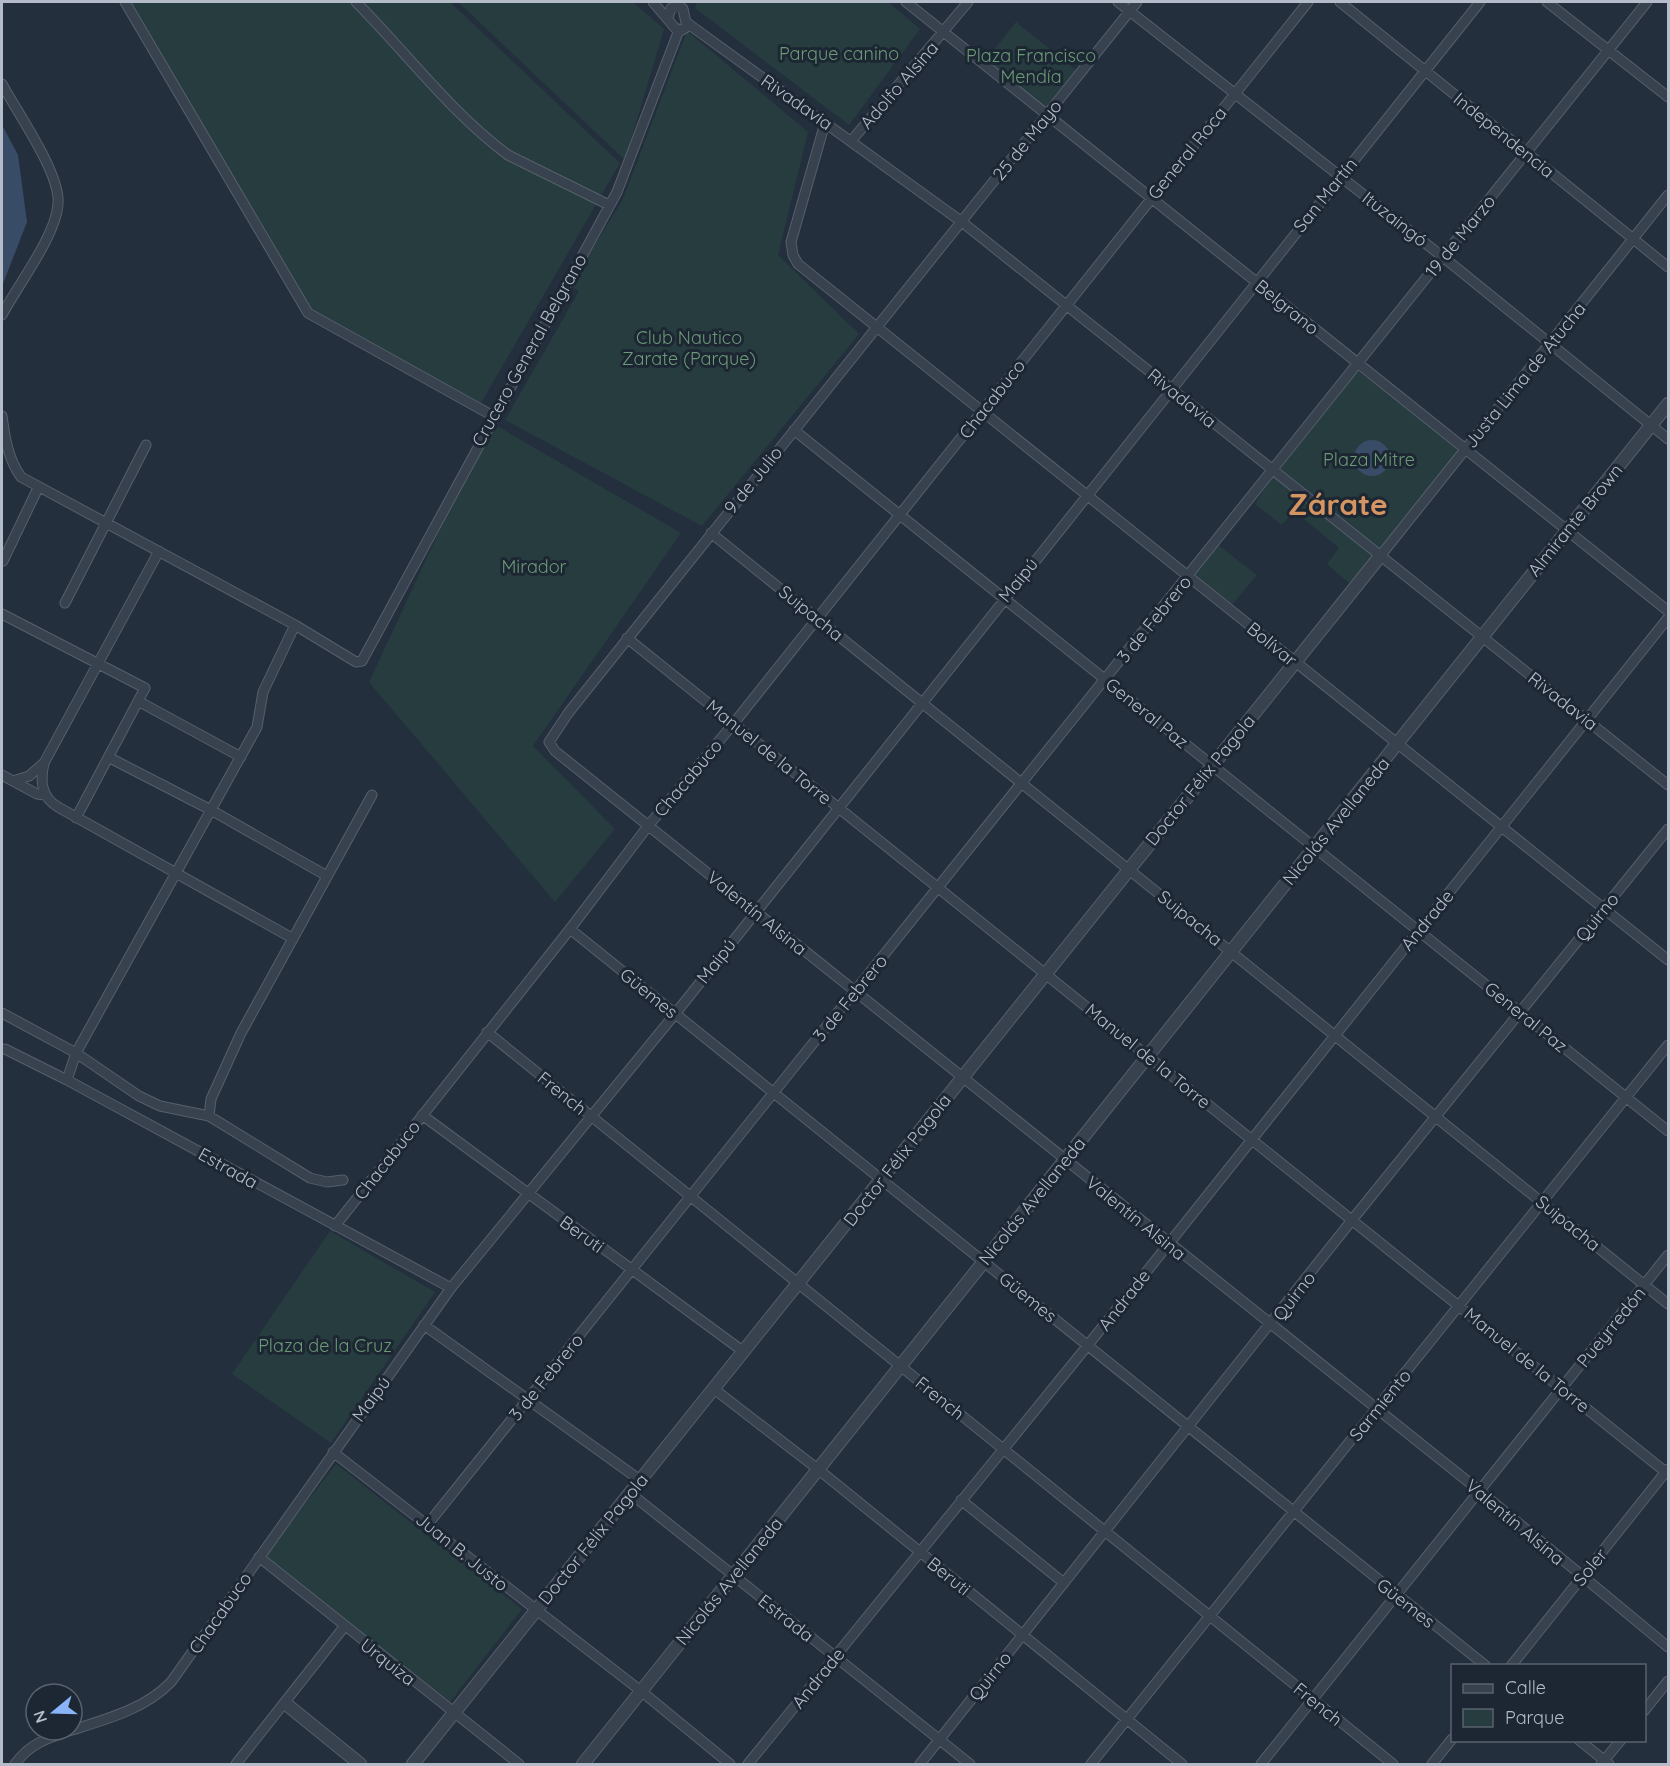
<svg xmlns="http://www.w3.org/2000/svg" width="1670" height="1766" font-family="Quicksand,sans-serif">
	<rect width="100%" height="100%" fill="#242f3e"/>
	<path fill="#263c3f" d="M121,2H450L620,163L481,403L313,312Z
		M458,2H633L664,29L625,160Z
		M697,2H888L920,29L849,125L695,8Z
		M1016,22L1076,70L1046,108L985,61Z
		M687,31L808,132L778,255L859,334L702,526L505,420L579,291L569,285L622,201Z
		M1358,371L1456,445L1457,454L1379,549L1281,473L1280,469Z
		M490,422L681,533L533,746L615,829L555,902L369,682Z
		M1273,475L1374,554L1350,584L1327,564L1339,548L1294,511L1282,525L1255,504Z
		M1217,544L1257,575L1230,607L1191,575Z
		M330,1231L435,1292L331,1443L232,1374Z
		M336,1464L522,1609L450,1702L264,1557Z"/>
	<path fill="#394c67" d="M2,125L18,155L27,222L2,286Z
		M1354 458a18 18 0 1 1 36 0a18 18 0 1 1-36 0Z"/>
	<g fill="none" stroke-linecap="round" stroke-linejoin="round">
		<g stroke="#565f6c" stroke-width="11">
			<path id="minor" d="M125,2L308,313L493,416
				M356,2C407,53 450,112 508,155L609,205
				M653,2L675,28L682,30L687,27L683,9L680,6L671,8L668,18
				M906,2L1668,611
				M1118,2L1443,257L1668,439
				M1137,2L569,712L549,742L555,751L1481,1492L1668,1647
				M1340,2L1668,267
				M1547,2L1668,97
				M687,23L962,222L1668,785
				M2,84C17,112 61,174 58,204C56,236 17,286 2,315
				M825,123L791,242L793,255L798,264L1668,960
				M852,140L968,2
				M2,416C5,438 8,459 21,477L295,625L356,662L362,661L617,192L679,30
				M794,430L1668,1131
				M711,533L1668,1304
				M159,551L44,763C40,781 41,797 58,807L292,938
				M1381,555L1668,195
				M3,561L38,488
				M65,603L146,445
				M2,614L145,688L76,818
				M627,638L1668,1474
				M138,701L241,757
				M110,758L211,810L327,876
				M2,775L37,794L45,795
				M13,781L29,776L44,763
				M570,929L1486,1666
				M2,1013L76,1053L139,1096L160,1106L209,1116L310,1178L327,1182L343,1180
				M487,1032L1393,1764
				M5,1049L67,1080L451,1288
				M67,1080L76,1053L257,727L263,692L295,625
				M422,1115L744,1352
				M209,1116L211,1099L241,1033L372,795
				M335,1226L570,929L648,826L734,723L1308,2
				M424,1325L640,1480
				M714,1389L819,1470L1182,1764
				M333,1452L641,1691L730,1764
				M630,1493L970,1764
				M961,1500L1064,1583
				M428,1524L1647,2
				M259,1557L519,1764
				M1511,1666L1668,1469
				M1644,1711L1668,1681
				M72,1730C107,1719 145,1709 171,1682L451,1288L675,1014L1480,2
				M1579,1740L1609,1764
				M15,1764C30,1743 48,1738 72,1730
				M236,1764L344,1627
				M748,1764L1088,1345L1668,618
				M920,1764L1352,1220L1668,829
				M1091,1764L1668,1045
				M1261,1764L1668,1255
				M1432,1764L1452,1739
				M1601,1764L1621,1740"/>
		</g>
		<g stroke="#565f6c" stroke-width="14">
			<path id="tertiary" d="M286,1704L360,1764
				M413,1764L1381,555
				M583,1764L1668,404"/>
		</g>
		<use href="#minor" stroke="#38414e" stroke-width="9"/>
		<use href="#tertiary" stroke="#38414e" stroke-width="12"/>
	</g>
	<g text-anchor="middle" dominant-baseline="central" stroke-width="6" stroke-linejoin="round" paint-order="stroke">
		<g font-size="18" fill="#6b9a76" stroke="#1d2633">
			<text x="839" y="53">Parque canino</text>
			<text x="1031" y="55">Plaza Francisco<tspan x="1031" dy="21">Mendía</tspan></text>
			<text x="689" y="337">Club Nautico<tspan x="689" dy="21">Zarate (Parque)</tspan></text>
			<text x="1369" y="459">Plaza Mitre</text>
			<text x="534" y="566">Mirador</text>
			<text x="325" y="1345">Plaza de la Cruz</text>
		</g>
		<g font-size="18" fill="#b4bcc9" stroke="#1d2633">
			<text transform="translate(899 85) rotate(-49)">Adolfo Alsina</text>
			<text transform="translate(797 102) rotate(35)">Rivadavia</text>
			<text transform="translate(1504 135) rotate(39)">Independencia</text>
			<text transform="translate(1027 140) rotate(-51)">25 de Mayo</text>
			<text transform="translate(1187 153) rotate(-51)">General Roca</text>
			<text transform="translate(1325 195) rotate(-51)">San Martín</text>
			<text transform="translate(1395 219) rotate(38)">Ituzaingó</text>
			<text transform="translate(1460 236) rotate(-51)">19 de Marzo</text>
			<text transform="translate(1287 307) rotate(39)">Belgrano</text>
			<text transform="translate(529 350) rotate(-61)">Crucero General Belgrano</text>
			<text transform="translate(1525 375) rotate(-51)">Justa Lima de Atucha</text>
			<text transform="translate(1182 398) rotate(39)">Rivadavia</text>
			<text transform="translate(992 399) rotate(-52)">Chacabuco</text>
			<text transform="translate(753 480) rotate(-51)">9 de Julio</text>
			<text transform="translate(1575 520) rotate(-51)">Almirante Brown</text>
			<text transform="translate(1018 580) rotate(-51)">Maipú</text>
			<text transform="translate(811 613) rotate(39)">Suipacha</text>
			<text transform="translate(1154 619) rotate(-51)">3 de Febrero</text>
			<text transform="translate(1272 644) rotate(39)">Bolívar</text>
			<text transform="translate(1563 701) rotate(38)">Rivadavia</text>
			<text transform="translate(1147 713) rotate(39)">General Paz</text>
			<text transform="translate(769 752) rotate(39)">Manuel de la Torre</text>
			<text transform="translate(688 778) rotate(-50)">Chacabuco</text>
			<text transform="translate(1200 780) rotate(-51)">Doctor Félix Pagola</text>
			<text transform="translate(1336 821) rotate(-51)">Nicolás Avellaneda</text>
			<text transform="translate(757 913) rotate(39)">Valentín Alsina</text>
			<text transform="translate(1597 917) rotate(-51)">Quirno</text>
			<text transform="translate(1190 918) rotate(39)">Suipacha</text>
			<text transform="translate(1427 920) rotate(-51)">Andrade</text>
			<text transform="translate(716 961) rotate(-52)">Maipú</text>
			<text transform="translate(649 993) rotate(39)">Güemes</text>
			<text transform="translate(850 998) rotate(-51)">3 de Febrero</text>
			<text transform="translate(1526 1017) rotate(39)">General Paz</text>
			<text transform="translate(1148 1056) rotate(39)">Manuel de la Torre</text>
			<text transform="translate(562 1093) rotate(39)">French</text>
			<text transform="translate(387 1160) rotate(-52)">Chacabuco</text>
			<text transform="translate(897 1160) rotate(-52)">Doctor Félix Pagola</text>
			<text transform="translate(228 1168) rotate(29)">Estrada</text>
			<text transform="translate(1032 1201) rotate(-51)">Nicolás Avellaneda</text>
			<text transform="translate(1136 1218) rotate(39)">Valentín Alsina</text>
			<text transform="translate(1568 1223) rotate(39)">Suipacha</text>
			<text transform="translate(582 1234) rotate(36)">Beruti</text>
			<text transform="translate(1294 1296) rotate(-52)">Quirno</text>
			<text transform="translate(1028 1297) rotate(39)">Güemes</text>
			<text transform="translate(1124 1300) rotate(-52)">Andrade</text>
			<text transform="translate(1611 1327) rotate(-51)">Pueyrredón</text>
			<text transform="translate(1527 1360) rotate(39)">Manuel de la Torre</text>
			<text transform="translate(546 1377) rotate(-51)">3 de Febrero</text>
			<text transform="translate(940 1398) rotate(39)">French</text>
			<text transform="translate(371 1399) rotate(-54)">Maipú</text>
			<text transform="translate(1380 1405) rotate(-51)">Sarmiento</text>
			<text transform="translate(1515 1522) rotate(40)">Valentín Alsina</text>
			<text transform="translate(593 1539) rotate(-51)">Doctor Félix Pagola</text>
			<text transform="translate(462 1552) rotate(39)">Juan B. Justo</text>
			<text transform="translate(1590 1567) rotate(-51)">Soler</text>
			<text transform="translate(949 1576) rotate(39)">Beruti</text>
			<text transform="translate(729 1581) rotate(-51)">Nicolás Avellaneda</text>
			<text transform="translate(1406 1603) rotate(38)">Güemes</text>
			<text transform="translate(220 1613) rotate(-55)">Chacabuco</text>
			<text transform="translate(786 1618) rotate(38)">Estrada</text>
			<text transform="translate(388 1662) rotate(38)">Urquiza</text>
			<text transform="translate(990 1676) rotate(-52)">Quirno</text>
			<text transform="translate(818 1678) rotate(-51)">Andrade</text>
			<text transform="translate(1318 1704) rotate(39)">French</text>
		</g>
		<g font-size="30" font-weight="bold" fill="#d59563" stroke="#1d2633">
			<text x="1338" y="504">Zárate</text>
		</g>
	</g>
	<rect width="1670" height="1766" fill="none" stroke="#b4bcc9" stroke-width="6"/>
	<rect x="1451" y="1664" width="195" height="78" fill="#1d2633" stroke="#59626f" stroke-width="1.5"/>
	<rect x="1463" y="1684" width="30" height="9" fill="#38414e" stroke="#59626f" stroke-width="1.5"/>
	<text x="1505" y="1694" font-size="18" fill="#b4bcc9">Calle</text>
	<rect x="1463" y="1709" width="30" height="18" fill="#263c3f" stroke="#59626f" stroke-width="1.5"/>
	<text x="1505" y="1724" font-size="18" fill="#b4bcc9">Parque</text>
	<g transform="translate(54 1712) rotate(251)"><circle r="28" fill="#1d2633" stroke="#59626f" stroke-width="1.5"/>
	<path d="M0-4.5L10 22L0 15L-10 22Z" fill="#8ab4f8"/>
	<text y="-9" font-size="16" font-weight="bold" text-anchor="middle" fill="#b4bcc9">N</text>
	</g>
</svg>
